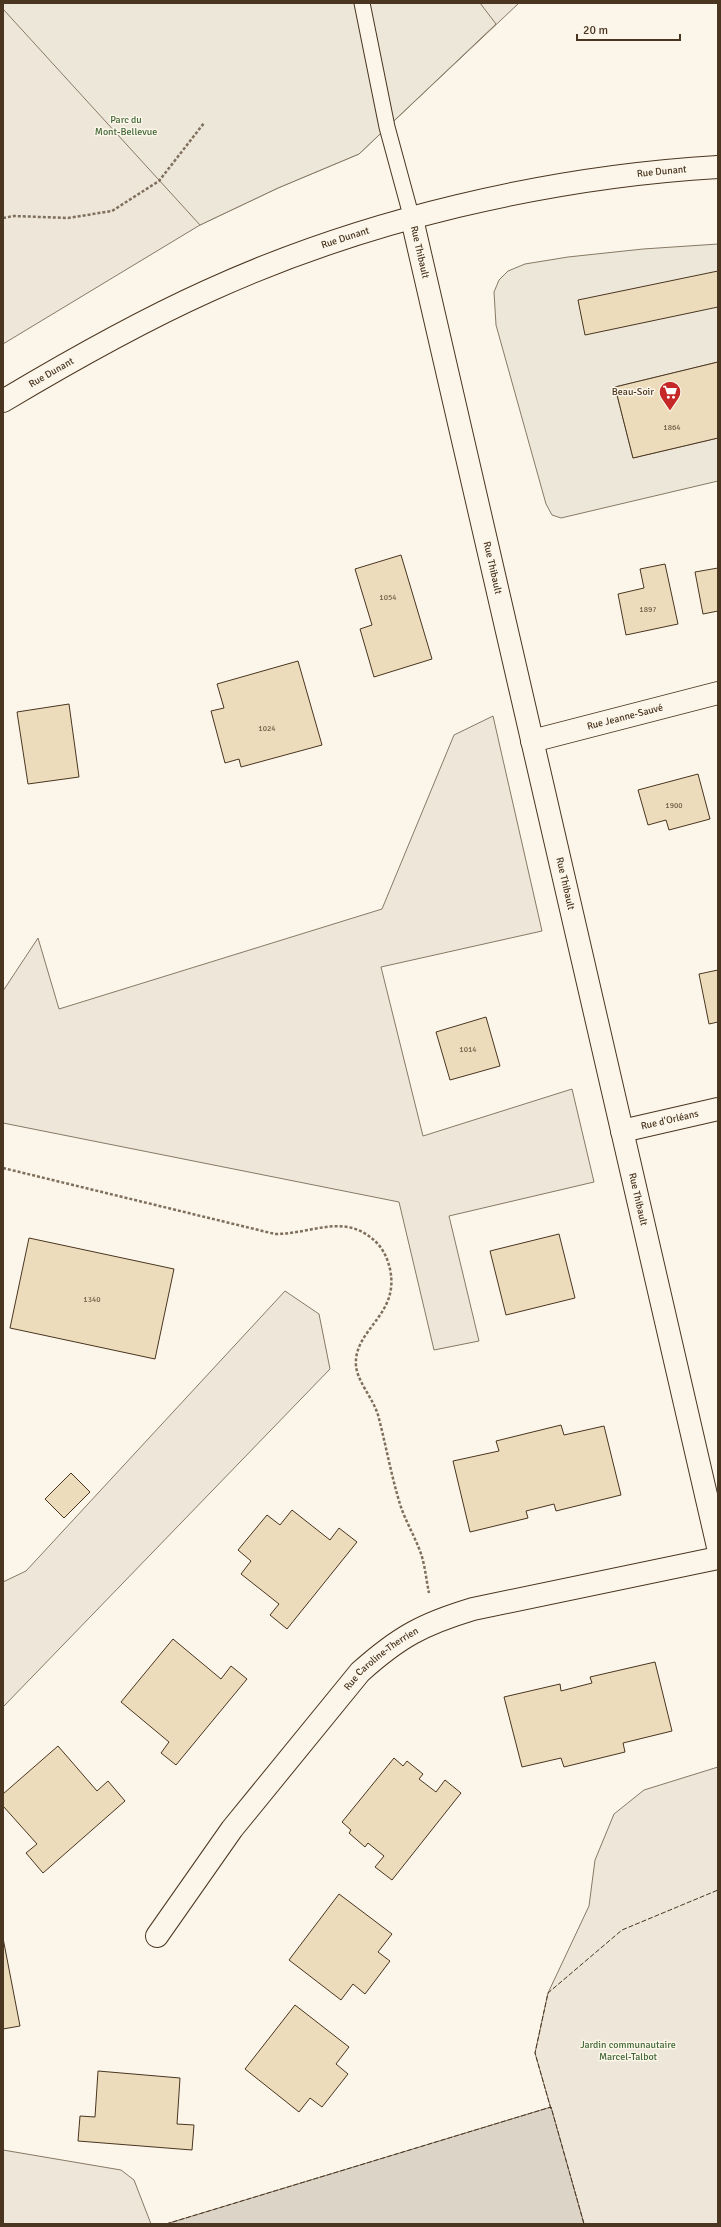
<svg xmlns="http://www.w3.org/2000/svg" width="721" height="2227" font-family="Signika,sans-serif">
	<rect width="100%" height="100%" fill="#fbf6e9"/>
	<path fill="#ede6d9" stroke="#887966" d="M3,3H519L359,154L278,188L200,225L3,344Z
		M493,716L542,931L381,967L423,1136L572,1089L594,1182L449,1216L479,1341L434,1350L399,1202L3,1123V991L38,938L59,1009L382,909L454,735Z
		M285,1291L319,1314L330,1369L3,1707V1582L26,1571Z
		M718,1767V2224H584L535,2053L548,1993L589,1906L595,1860L614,1814L644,1790Z
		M3,2150L121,2170L134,2180L151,2224H3Z"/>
	<path fill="#ede7d9" stroke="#887966" d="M3,3H480L496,24L359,154L278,188L200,225L3,9Z
		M718,244V362L615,387L633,458L718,438V481L561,518L552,515L546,504L496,325L494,292L499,280L508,271L525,264L568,257L643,249Z"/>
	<path fill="#dcd4c6" stroke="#887966" d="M551,2107L584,2224H166Z"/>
	<path fill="#ecdcbc" stroke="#4a3520" d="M718,271V307L585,335L578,300Z
		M718,362V438L633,458L615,387Z
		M401,555L432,659L374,677L360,629L372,625L355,569Z
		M665,564L678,624L626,635L618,594L644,588L640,569Z
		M718,568V611L703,614L695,572Z
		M298,661L322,745L241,767L239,759L225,763L211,711L224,708L217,684Z
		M69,704L79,777L28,784L17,712Z
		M698,774L710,819L669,830L666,820L648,825L638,790Z
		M718,970V1022L709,1024L699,974Z
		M486,1017L500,1066L450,1080L436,1032Z
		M559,1234L575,1298L506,1315L490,1251Z
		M29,1238L174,1269L155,1359L10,1328Z
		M561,1425L564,1435L604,1426L621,1495L556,1511L554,1504L526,1511L528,1518L470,1532L453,1461L499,1451L496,1441Z
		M71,1473L90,1492L64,1518L45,1499Z
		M292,1510L330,1540L339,1528L357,1542L287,1629L270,1615L279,1604L241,1574L251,1561L238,1550L267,1515L280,1525Z
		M173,1639L221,1679L231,1666L247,1679L176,1765L161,1753L169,1742L121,1702Z
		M655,1662L672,1731L623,1743L625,1752L564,1767L561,1758L522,1767L504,1697L560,1684L561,1691L592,1683L590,1677Z
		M58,1746L97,1791L108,1781L125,1801L43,1873L26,1853L37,1844L3,1806V1794Z
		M394,1758L403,1766L407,1761L423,1774L419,1779L436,1792L445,1780L461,1793L392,1880L375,1867L384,1856L368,1843L365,1847L349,1833L351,1830L342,1822Z
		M339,1894L392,1934L378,1952L390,1961L365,1994L353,1984L341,2000L289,1960Z
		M3,1938L20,2026L3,2029Z
		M295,2005L349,2047L336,2064L348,2074L322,2107L310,2098L299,2112L245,2069Z
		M98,2071L180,2078L177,2124L194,2125L192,2150L78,2141L80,2116L95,2117Z"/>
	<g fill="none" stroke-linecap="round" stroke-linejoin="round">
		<g stroke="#4a3520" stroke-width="17">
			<path id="service" d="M362,3L387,127L412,219"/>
		</g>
		<g stroke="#4a3520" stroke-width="24">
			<g id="minor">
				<path id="s1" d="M532,741L718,693"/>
				<path id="s2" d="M622,1131L718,1109"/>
				<path id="s3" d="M157,1936L232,1829L360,1672C399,1637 423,1624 473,1609L718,1558"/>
			</g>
		</g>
		<g stroke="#4a3520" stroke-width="24">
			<g id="tertiary">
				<path id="s4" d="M412,219L718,1547"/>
				<path id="s5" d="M3,401C70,361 137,323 208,291C363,220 548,177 718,167"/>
			</g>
		</g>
		<path stroke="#7f6f5c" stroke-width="2.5" stroke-dasharray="3 2" stroke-linecap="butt" d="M3,218L14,216L68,218L112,211L159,181L204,123
			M3,1168L275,1234C314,1234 346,1211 378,1244C384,1251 388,1260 390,1269C400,1316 353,1329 356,1366C358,1383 373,1398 378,1415C386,1445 391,1475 400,1504C405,1520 414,1535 420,1551C425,1564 426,1579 429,1593"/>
		<use href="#service" stroke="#fbf6e9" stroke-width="15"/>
		<use href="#minor" stroke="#fbf6e9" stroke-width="22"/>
		<use href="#tertiary" stroke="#fbf6e9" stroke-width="22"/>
		<path stroke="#4a3520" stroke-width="1" stroke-dasharray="5 2" stroke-linecap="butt" d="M551,2109L535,2053L548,1993L622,1930L718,1890
			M166,2224L551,2107L584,2224"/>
	</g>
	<defs>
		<g id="supermarket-pin" transform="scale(1.15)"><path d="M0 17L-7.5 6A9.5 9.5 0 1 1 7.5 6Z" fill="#c62828" stroke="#fbf6e9"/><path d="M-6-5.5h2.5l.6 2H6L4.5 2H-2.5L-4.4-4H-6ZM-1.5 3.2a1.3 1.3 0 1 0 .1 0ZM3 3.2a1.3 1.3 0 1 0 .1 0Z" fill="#fff"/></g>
	</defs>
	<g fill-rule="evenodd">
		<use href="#supermarket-pin" x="670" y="392"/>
	</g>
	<g text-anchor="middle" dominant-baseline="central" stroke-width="3" stroke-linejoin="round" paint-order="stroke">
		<g font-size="8" fill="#725f47">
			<text x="672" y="427">1864</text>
			<text x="388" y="597">1054</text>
			<text x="648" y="609">1897</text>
			<text x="267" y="728">1024</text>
			<text x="674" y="805">1900</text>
			<text x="468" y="1049">1014</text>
			<text x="92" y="1299">1340</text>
		</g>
		<g font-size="10" fill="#436837" stroke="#fbf6e9">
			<text x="126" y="120">Parc du<tspan x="126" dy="12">Mont-Bellevue</tspan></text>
			<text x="628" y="2045">Jardin communautaire<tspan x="628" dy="12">Marcel-Talbot</tspan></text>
		</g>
		<g font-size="10" fill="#4a3520" stroke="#fbf6e9">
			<text stroke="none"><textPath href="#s5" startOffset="704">Rue Dunant</textPath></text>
			<text stroke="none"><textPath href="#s5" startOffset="380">Rue Dunant</textPath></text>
			<text stroke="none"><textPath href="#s4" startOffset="34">Rue Thibault</textPath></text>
			<text stroke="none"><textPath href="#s5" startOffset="56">Rue Dunant</textPath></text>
			<text stroke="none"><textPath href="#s4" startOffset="358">Rue Thibault</textPath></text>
			<text stroke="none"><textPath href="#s1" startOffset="96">Rue Jeanne-Sauvé</textPath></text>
			<text stroke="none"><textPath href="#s4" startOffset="682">Rue Thibault</textPath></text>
			<text stroke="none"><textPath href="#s2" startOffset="49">Rue d'Orléans</textPath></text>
			<text stroke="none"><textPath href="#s4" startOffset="1006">Rue Thibault</textPath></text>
			<text stroke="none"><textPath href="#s3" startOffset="358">Rue Caroline-Therrien</textPath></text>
		</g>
		<g font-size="10" fill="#4a3520" stroke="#fbf6e9" text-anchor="end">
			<text x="654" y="392">Beau-Soir</text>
		</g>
	</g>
	<rect width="721" height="2227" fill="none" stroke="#4a3520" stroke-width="8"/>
	<path d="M577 34v6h103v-6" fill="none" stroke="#4a3520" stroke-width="2"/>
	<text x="583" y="34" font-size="12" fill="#4a3520" stroke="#fbf6e9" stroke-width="3" paint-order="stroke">20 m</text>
</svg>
